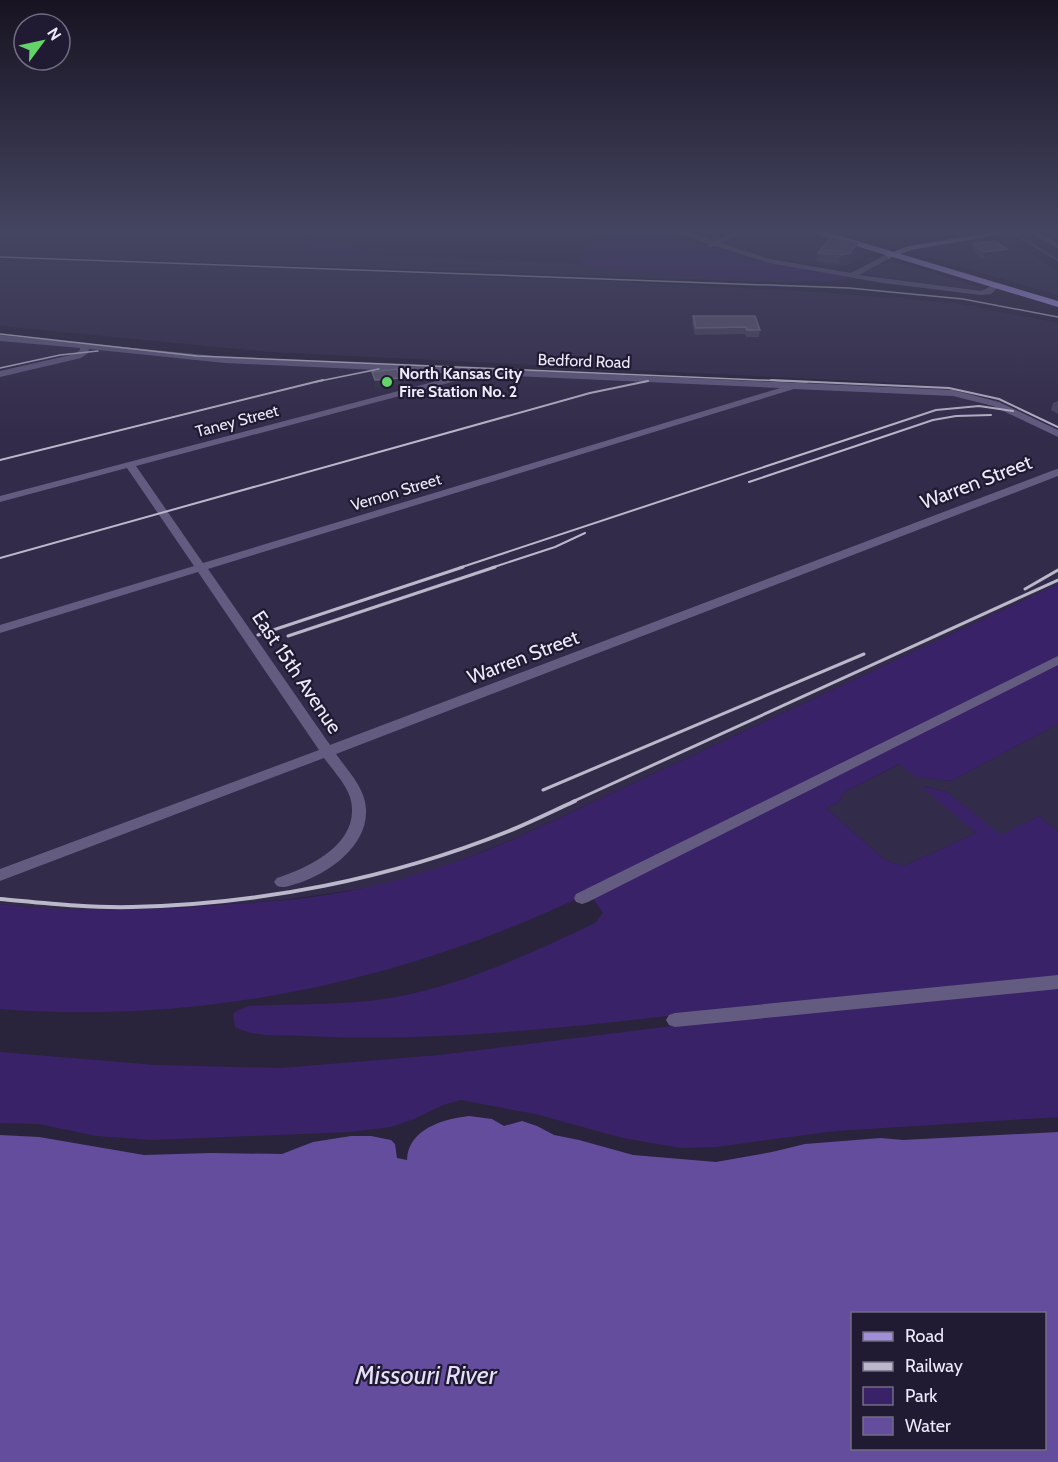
<svg xmlns="http://www.w3.org/2000/svg" width="1058" height="1462" font-family="Cabin,sans-serif">
	<rect width="100%" height="100%" fill="#2a233c"/>
	<path fill="#332b4a" d="M0,232H295L323,253L572,263L648,274L799,280L802,283L0,255Z
		M749,232H799L865,254L846,266L830,268L770,257L723,242Z
		M839,232H996L1058,271V295Z
		M0,258L613,281L817,292L953,303L1058,323V584L521,836L440,869L373,887L283,900L113,912L45,909L0,904V337L213,359L656,379L943,385L269,352L0,326Z
		M887,261L908,265L989,290L981,291L861,274Z
		M1058,724V831L1039,816L1001,836L947,792L923,786L976,833L904,866L885,860L826,808L839,802L843,793L900,764L917,777L951,781Z"/>
	<path fill="#3a2268" d="M608,232H667L750,259L846,277L845,280L818,281L648,274L572,263L580,264L586,246Z
		M299,236C307,236 311,240 318,241C347,245 343,235 369,255L323,253Z
		M1058,584V724L951,781L916,777L899,764L843,793L839,802L826,808L885,860L904,866L976,833L921,786L947,792L1001,835L1039,816L1058,831V1117L835,1131L716,1147L681,1148L623,1138L535,1114L461,1100L443,1105L414,1119L391,1127L349,1132L153,1140L96,1136L39,1124L0,1123V1052L156,1065L280,1068L439,1055L680,1025L676,1015C554,1029 430,1042 307,1036C283,1035 256,1038 235,1027L233,1014L236,1011L249,1006C289,1004 330,1005 369,1001C449,992 523,957 595,923L603,913L589,893C406,981 203,1025 0,1009V904C68,913 135,911 204,906C240,903 277,902 313,897C386,887 454,866 521,836Z"/>
	<path fill="#654d9e" fill-rule="evenodd" d="M469,1116L492,1119L504,1126L522,1121L537,1126L554,1135L579,1140L633,1155L716,1162L772,1152L805,1144L881,1138L903,1140L1058,1132V1462H0V1135L39,1137L144,1155L211,1153L282,1154L313,1142L351,1136H371L391,1140L395,1144L397,1158L407,1160C408,1129 443,1119 469,1116ZM852,1314H1044V1448H852Z"/>
	<g fill="none" stroke-linecap="round" stroke-linejoin="round">
		<path stroke="#654d9e" stroke-width="1.5" d="M1011,232L1058,260"/>
		<path fill="#645c80" fill-rule="evenodd" d="M676,232H688L714,241L734,232H744L721,243L770,259L851,273L889,253L893,255L892,257L859,275L981,291L994,285L998,287L991,294L981,295L883,283L769,263L715,246L708,247V244Z
			M956,232H964L971,238L964,240Z
			M1029,232H1038L1058,243V248Z
			M0,335L225,357L953,390L999,402L1058,430V437L993,406L953,396L794,389L208,569L330,745L1054,470L1058,469V476L336,754C348,771 365,788 366,809C368,846 329,873 299,883C291,885 284,889 277,886L274,882L277,878C311,867 363,842 350,797C346,784 332,769 324,758L0,881V869L319,750L198,572L0,633V625L194,566L127,468L0,502V496L463,374L225,363L89,349L88,353L81,358L0,377V371L75,354L80,350V348L0,341ZM472,374L780,388L203,563L136,466L471,377Z
			M1058,656V665L588,902L582,904L576,902L574,898L576,894Z
			M1058,975V989L675,1027L669,1025L666,1020L669,1015L675,1013Z"/>
		<path fill="#a08ed8" fill-rule="evenodd" d="M993,232H1015L911,250L889,258L885,255L909,246Z"/>
		<path fill="#b8a2fb" fill-rule="evenodd" d="M810,232H827L1058,301V307Z"/>
		<path stroke="#bcb8cb" stroke-width="1.5" d="M0,257L849,288L963,299L1058,317
			M0,334L197,356L807,382
			M0,368L60,355L98,351
			M315,382L379,369
			M643,382L648,381"/>
		<path stroke="#bcb8cb" stroke-width="2" d="M771,380L949,388L999,399L1058,427
			M0,460L323,380
			M749,482L933,420L956,416L991,415
			M0,558L590,393L648,381
			M459,568L936,410L979,406L1013,411
			M491,568L555,547L585,533"/>
		<path stroke="#bcb8cb" stroke-width="3" d="M1025,589L1058,570
			M258,635L463,567
			M288,636L495,567
			M543,790L864,654
			M572,802L1058,580"/>
		<path stroke="#bcb8cb" stroke-width="4" d="M0,899C44,903 88,908 132,907C260,904 390,879 509,831C531,822 553,811 575,801"/>
	</g>
	<path fill="#4b4560" d="M857,243L856,252L849,261L839,264L816,261L818,253Z
		M974,244L1007,249L1006,255L983,259L972,250Z
		M693,316L760,330L759,337H746L745,334L695,335L692,323Z
		M1058,401V414L1051,410L1053,403Z"/>
	<path fill="#37304a" d="M857,243L856,252L849,261L839,264L840,255Z
		M1007,249L1006,255L983,259L984,252Z
		M400,378L401,385L375,388V380Z"/>
	<path fill="#5d5770" stroke="#736e86" stroke-width="1.5" d="M830,238L857,243L850,253L840,255L818,253Z
		M994,241L1007,249L984,252L974,244Z
		M693,316H755L760,330H747L746,327L696,328Z
		M397,369L400,378L375,380L372,372Z"/>
	<linearGradient id="sky" x2="0" y2="1"><stop stop-color="#171321"/><stop offset="0.53" stop-color="#444561"/><stop offset="1" stop-color="#444561" stop-opacity="0"/></linearGradient>
	<rect width="1058" height="437" fill="url(#sky)"/>
	<circle fill="#63d469" stroke="#201a32" stroke-width="2" cx="387" cy="382" r="6"/>
	<g text-anchor="middle" dominant-baseline="central" stroke-width="4.5" stroke-linejoin="round" paint-order="stroke">
		<g font-size="16" fill="#edeafa" stroke="#201a32">
			<text transform="translate(584 361) rotate(2)">Bedford Road</text>
			<text transform="translate(237 421) rotate(-15)">Taney Street</text>
			<text transform="translate(396 492) rotate(-17)">Vernon Street</text>
		</g>
		<g font-size="16" font-weight="bold" fill="#edeafa" stroke="#201a32" text-anchor="start">
			<text x="399" y="373">North Kansas City<tspan x="399" dy="18">Fire Station No. 2</tspan></text>
		</g>
		<g font-size="20" fill="#edeafa" stroke="#201a32">
			<text transform="translate(976 482) rotate(-21)">Warren Street</text>
			<text transform="translate(523 657) rotate(-21)">Warren Street</text>
			<text transform="translate(297 672) rotate(56)">East 15th Avenue</text>
		</g>
		<g font-size="26" font-style="italic" fill="#e5e0f7" stroke="#201a32">
			<text x="426" y="1375">Missouri River</text>
		</g>
	</g>
	<rect x="851" y="1312" width="195" height="138" fill="#201a32" stroke="#726d82" stroke-width="1.5"/>
	<rect x="863" y="1332" width="30" height="9" fill="#a08ed8" stroke="#726d82" stroke-width="1.5"/>
	<text x="905" y="1342" font-size="18" fill="#edeafa">Road</text>
	<rect x="863" y="1362" width="30" height="9" fill="#bcb8cb" stroke="#726d82" stroke-width="1.5"/>
	<text x="905" y="1372" font-size="18" fill="#edeafa">Railway</text>
	<rect x="863" y="1387" width="30" height="18" fill="#3a2268" stroke="#726d82" stroke-width="1.5"/>
	<text x="905" y="1402" font-size="18" fill="#edeafa">Park</text>
	<rect x="863" y="1417" width="30" height="18" fill="#654d9e" stroke="#726d82" stroke-width="1.5"/>
	<text x="905" y="1432" font-size="18" fill="#edeafa">Water</text>
	<g transform="translate(42 42) rotate(57)"><circle r="28" fill="#201a32" stroke="#726d82" stroke-width="1.5"/>
	<path d="M0-4.5L10 22L0 15L-10 22Z" fill="#63d469"/>
	<text y="-9" font-size="16" font-weight="bold" text-anchor="middle" fill="#edeafa">N</text>
	</g>
</svg>
